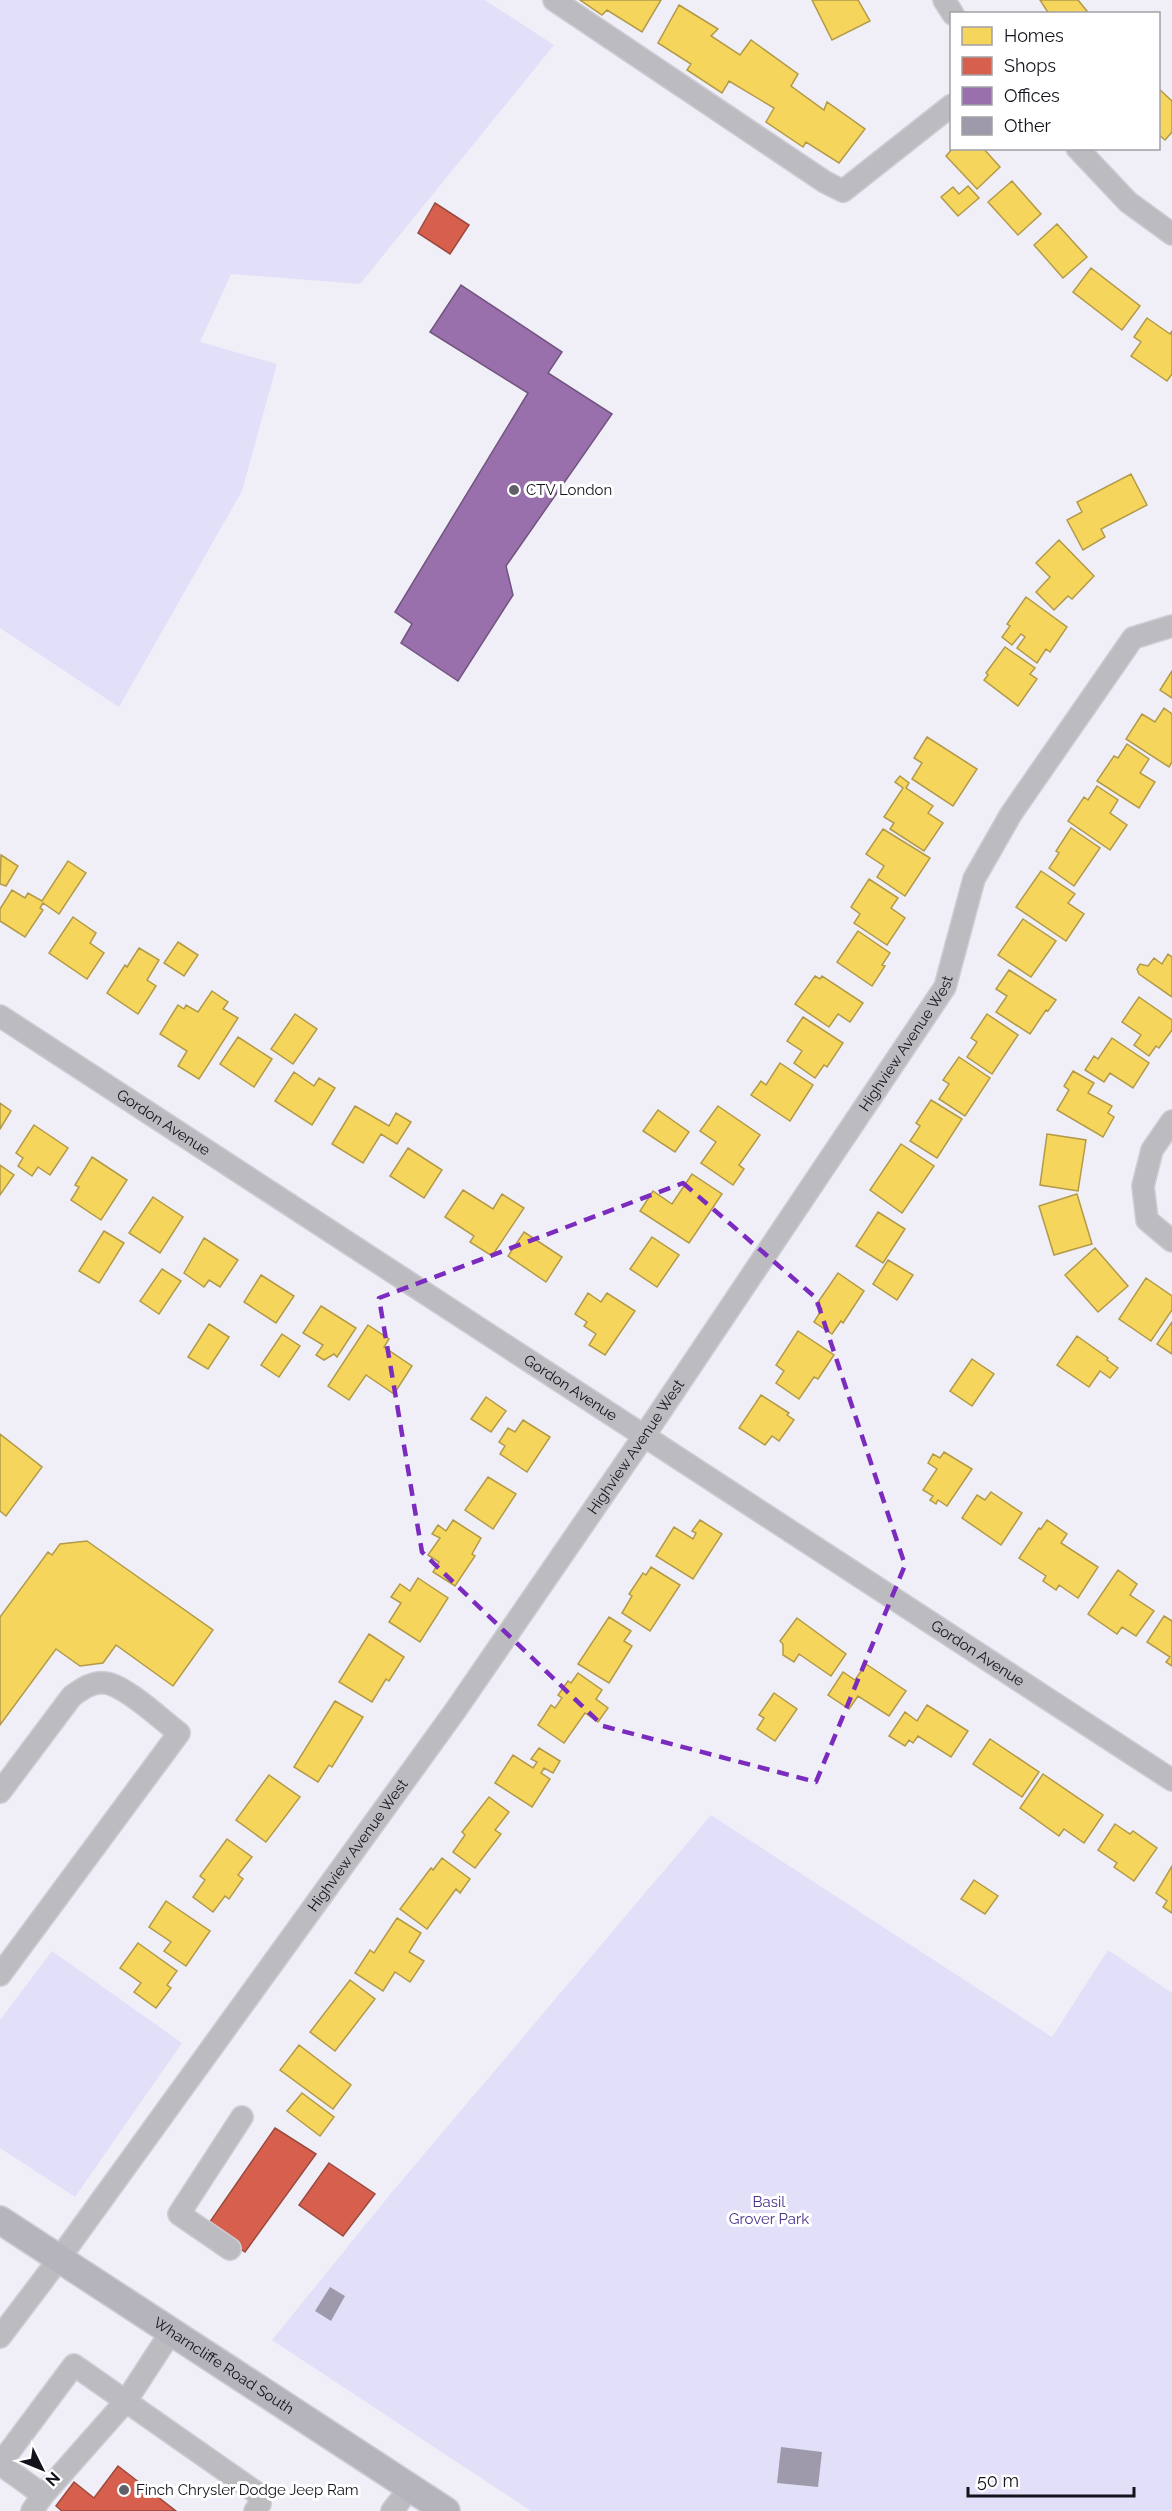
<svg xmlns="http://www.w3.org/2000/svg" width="1172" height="2511" font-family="Raleway,sans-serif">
	<rect width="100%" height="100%" fill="#f0eff8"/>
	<path fill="#e2dff8" d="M0,0H485L554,45L360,284L231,274L200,342L277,364L242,491L119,707L0,628Z
		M711,1815L1052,2037L1108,1950L1172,1993V2511H531L272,2340L392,2192Z
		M52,1951L182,2043L75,2197L0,2148V2020Z"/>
	<path fill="#f6d55c" stroke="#b29a49" stroke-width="1.5" d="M580,0H661L642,32L607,10L602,15Z
		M812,0H858L870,21L832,40Z
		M1040,0H1078L1087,11L1084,14H1049Z
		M679,5L718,29L711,36L740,55L751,40L798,74L791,86L824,110L827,102L865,129L839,163L806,142L803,147L766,122L774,108L729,81L722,93L687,70L691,64L658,43Z
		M1158,88L1172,101V132L1165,140L1158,134Z
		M953,148H983L1000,167L977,189L946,156Z
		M1012,181L1041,214L1018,235L988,202Z
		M968,186L979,198L958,216L941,197L953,187L959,194Z
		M1057,224L1087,257L1063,278L1034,245Z
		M1091,268L1140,306L1122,330L1073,292Z
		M1147,318L1170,334L1172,331V374L1167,381L1131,356L1141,342L1134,337Z
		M1131,474L1147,505L1101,529L1105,537L1083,550L1067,520L1082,512L1077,502Z
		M1059,540L1094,576L1072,599L1068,596L1054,610L1036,592L1050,577L1036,563Z
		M1026,597L1067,627L1050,652L1046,649L1037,663L1017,648L1025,637L1021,634L1012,645L1002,637L1010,626L1007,624Z
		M1005,647L1035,668L1030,674L1037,679L1018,706L984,680L988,675L986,673Z
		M1172,671V698L1160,690Z
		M1164,708L1172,714V762L1169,767L1126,739L1142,714L1155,722Z
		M927,737L977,769L953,806L912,779L922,763L914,758Z
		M1127,744L1149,759L1140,773L1155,782L1139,808L1097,781L1114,756L1118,758Z
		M900,776L909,783L906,788L933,806L928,813L943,823L924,851L890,829L894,823L884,817L903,788L895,782Z
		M1097,786L1118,800L1110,813L1127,825L1110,850L1068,821L1084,797L1088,800Z
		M1071,828L1100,848L1074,886L1049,868L1059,853L1056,851Z
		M883,829L930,858L905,896L877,877L884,866L866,854Z
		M1,855L18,866L6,886L0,884Z
		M68,861L86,873L59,914L43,903L40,908L43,910L25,937L0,921V909L12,890L25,898L28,893L42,901Z
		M1041,871L1075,894L1068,903L1084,914L1066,941L1016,907Z
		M869,879L898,898L891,908L905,918L887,945L854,923L860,914L851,907Z
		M73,917L96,933L90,943L104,953L87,979L49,953Z
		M1023,919L1056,941L1031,977L998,955Z
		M858,931L890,953L882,965L885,966L872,986L837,962Z
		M178,942L198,955L184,976L164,963Z
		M139,948L159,960L147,980L156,986L138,1014L107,993L125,965L127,967Z
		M1168,954L1172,957V997L1139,974L1137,969L1140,964L1148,966L1154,958L1162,964Z
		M1009,970L1056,1000L1048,1011L1046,1010L1030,1034L996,1012L1007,996L996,989Z
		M815,976L820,979L822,976L863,1003L850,1022L838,1014L829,1027L795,1004Z
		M212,991L228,1002L223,1009L238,1018L199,1079L178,1066L187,1051L160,1034L178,1005L184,1009L186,1005L198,1012Z
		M1139,997L1172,1020V1030L1159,1048L1156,1046L1149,1056L1134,1045L1141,1035L1122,1022Z
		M295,1014L317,1029L293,1064L271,1049Z
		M987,1014L1018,1035L992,1074L967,1057L977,1042L971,1038Z
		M803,1017L843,1043L827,1067L824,1065L815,1078L794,1063L802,1051L787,1041Z
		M238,1037L272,1059L254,1087L220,1064Z
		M1112,1038L1149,1063L1133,1088L1110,1073L1104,1082L1085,1070L1094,1056L1098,1059Z
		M959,1057L990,1078L965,1116L939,1099L949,1084L943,1080Z
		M780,1063L813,1085L790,1121L751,1095L761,1081L766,1085Z
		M1073,1071L1094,1083L1088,1093L1112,1106L1108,1113L1114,1117L1103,1137L1057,1110L1069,1090L1064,1086Z
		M294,1072L314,1086L319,1078L335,1088L312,1125L275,1101Z
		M931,1100L962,1119L937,1158L910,1141L920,1126L916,1123Z
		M0,1103L11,1111L0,1129Z
		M355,1106L389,1126L396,1113L411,1122L397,1144L381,1134L363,1163L332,1144Z
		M718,1106L760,1135L739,1165L744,1169L733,1185L701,1163L716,1142L700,1131Z
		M658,1110L689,1132L675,1152L643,1131Z
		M34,1125L68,1148L50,1175L38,1167L32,1176L18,1166L23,1158L16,1153Z
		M1047,1134L1086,1140L1078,1191L1040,1185Z
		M901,1144L934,1166L902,1213L870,1190Z
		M408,1148L442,1170L424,1198L390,1176Z
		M92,1157L127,1180L101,1220L71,1200L79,1187L75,1185Z
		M0,1165L14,1175L0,1195Z
		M692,1174L722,1194L689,1243L640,1211L653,1191L672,1204Z
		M463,1190L493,1209L502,1194L524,1208L492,1256L470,1242L474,1236L445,1217Z
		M1077,1194L1092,1244L1054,1255L1039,1206Z
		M153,1197L183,1217L160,1253L129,1233Z
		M878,1212L905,1229L883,1263L856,1246Z
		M104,1231L124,1243L99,1283L79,1271Z
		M524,1232L562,1257L546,1282L508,1256Z
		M652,1237L679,1255L657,1287L630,1269Z
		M204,1238L238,1260L220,1287L209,1280L204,1287L184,1273Z
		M1095,1248L1128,1286L1098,1312L1065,1275Z
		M888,1260L913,1275L897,1300L873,1284Z
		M162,1269L181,1281L159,1314L140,1301Z
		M838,1273L864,1291L843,1323L841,1321L832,1334L814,1322L822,1309L816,1305Z
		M261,1275L294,1296L276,1323L244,1302Z
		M1146,1278L1172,1296V1310L1151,1341L1119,1319Z
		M588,1293L601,1302L607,1293L635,1311L605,1355L589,1345L596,1334L584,1326L587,1322L575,1314Z
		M321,1306L356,1328L337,1357L334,1354L324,1360L316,1355L323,1345L303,1333Z
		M1172,1322V1354L1157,1344Z
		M209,1324L229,1337L208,1369L188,1357Z
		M368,1325L389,1339L384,1347L412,1366L394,1394L366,1375L349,1400L328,1386Z
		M798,1331L834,1355L818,1379L814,1377L799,1399L776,1383L784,1371L776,1365Z
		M282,1334L300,1346L279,1377L261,1365Z
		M1077,1336L1108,1358L1107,1360L1118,1368L1110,1378L1100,1371L1089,1387L1057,1365Z
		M972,1359L994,1374L972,1406L950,1391Z
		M761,1395L789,1413L787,1415L794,1420L779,1441L772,1436L765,1445L739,1428Z
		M486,1397L506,1411L491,1432L471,1419Z
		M523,1420L550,1437L527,1472L500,1454L505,1446L499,1442L508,1428L515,1432Z
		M0,1434L42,1467L6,1516L0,1511Z
		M944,1452L972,1469L947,1506L938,1500L936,1504L930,1500L933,1496L923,1490L937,1469L928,1463L933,1454L940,1458Z
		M488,1477L516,1494L493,1529L465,1510Z
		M991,1492L1022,1513L1001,1545L962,1518L977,1495L985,1500Z
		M453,1520L481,1538L472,1554L475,1556L455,1586L433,1572L439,1562L428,1555L440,1538L432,1534L438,1525L446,1531Z
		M700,1520L722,1534L693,1579L656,1556L674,1527L693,1539L696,1533L692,1531Z
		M1047,1520L1067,1534L1061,1543L1098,1567L1078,1598L1059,1585L1056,1590L1043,1581L1046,1576L1019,1558L1039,1528L1041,1529Z
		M87,1541L213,1630L173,1686L116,1645L103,1663L80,1666L56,1649L0,1725V1617L48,1552L52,1555L60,1544Z
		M651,1567L680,1585L650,1631L622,1613L632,1596L629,1594L643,1573L646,1575Z
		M1118,1570L1137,1584L1130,1595L1154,1611L1136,1636L1122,1627L1117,1634L1088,1614Z
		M418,1578L448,1598L420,1642L389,1622L401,1603L391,1597L400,1584L410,1591Z
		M1164,1616L1172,1621V1666L1166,1662L1170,1657L1147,1642Z
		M609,1617L631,1631L624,1641L632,1646L609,1683L578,1664Z
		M797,1618L846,1654L831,1676L799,1654L794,1662L783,1655V1644L780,1641Z
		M369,1634L404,1657L389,1681L386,1679L372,1702L339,1682Z
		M866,1664L906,1691L889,1716L858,1696L849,1709L828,1695L843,1672L855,1680Z
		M578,1673L602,1690L596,1699L608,1708L598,1722L585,1713L564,1743L538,1725L551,1705L555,1708L562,1698L558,1695L568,1681L571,1683Z
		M774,1693L797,1709L775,1741L757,1729L764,1718L759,1715Z
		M335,1701L363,1717L332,1767L329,1765L318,1782L294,1767Z
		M927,1705L968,1731L951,1757L918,1736L913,1743L909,1740L905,1746L889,1736L905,1712L917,1721Z
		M990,1739L1039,1772L1022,1797L973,1764Z
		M539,1748L560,1761L553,1773L544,1768L541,1773L550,1779L532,1807L495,1783L513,1755L533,1768L537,1762L531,1759Z
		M1043,1774L1103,1815L1084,1843L1064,1829L1059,1836L1020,1808Z
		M269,1775L300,1797L266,1842L236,1820Z
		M489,1797L509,1812L495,1830L501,1834L475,1868L453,1852L465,1835L462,1832Z
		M1115,1824L1130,1834L1133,1831L1157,1848L1134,1881L1114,1867L1117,1863L1098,1850Z
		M227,1839L252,1857L238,1875L243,1879L229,1899L225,1896L213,1912L193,1897L205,1880L200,1876Z
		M442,1858L470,1879L460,1893L456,1889L427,1929L400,1909L431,1868L433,1870Z
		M1172,1866V1913L1163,1907L1167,1901L1156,1893Z
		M974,1880L998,1896L985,1914L961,1899Z
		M166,1901L210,1931L186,1966L164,1951L171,1942L149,1927Z
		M397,1918L421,1933L409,1952L424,1961L410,1982L395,1972L383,1991L355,1973L370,1950L374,1953Z
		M138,1943L177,1971L167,1985L171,1988L156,2008L134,1992L141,1983L120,1968Z
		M350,1980L375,1999L335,2051L310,2032Z
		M299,2045L351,2085L333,2109L280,2070Z
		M302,2093L334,2117L320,2136L287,2111Z"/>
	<path fill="#d6604d" stroke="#9c493e" stroke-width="1.5" d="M435,203L469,225L450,254L418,233Z
		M275,2128L316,2154L245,2252L207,2226Z
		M329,2163L375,2194L343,2236L299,2205Z
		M118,2466L176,2511H62L56,2506L74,2482L94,2498Z"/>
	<path fill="#9970ab" stroke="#715480" stroke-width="1.5" d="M461,285L562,352L548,373L612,414L506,566L513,595L458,681L401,643L412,624L395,612L528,393L430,332Z"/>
	<path fill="#9e9aac" d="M330,2287L345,2296L331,2321L315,2311Z
		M781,2447L822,2452L818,2487L777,2483Z"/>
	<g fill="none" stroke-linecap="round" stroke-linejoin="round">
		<g stroke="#ceccd4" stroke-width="24">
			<g id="minor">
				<path d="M554,0L825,182L843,191L952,105"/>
				<path d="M944,0L953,14"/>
				<path d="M1077,148L1128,202L1172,234"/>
				<path id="s1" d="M0,1016L1172,1780"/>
				<path d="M1172,1121L1152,1150L1143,1186L1147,1220L1172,1241"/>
				<path d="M0,1792L72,1696C82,1689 93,1681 106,1683C126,1686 163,1721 179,1733L0,1975"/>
				<path d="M230,2249L179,2214L242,2117"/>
				<path id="s2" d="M0,2337L59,2259L455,1711L644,1436L945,987L974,879L1011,814L1133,638L1172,626"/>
				<path d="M0,2464L74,2365L257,2493L260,2504L255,2511"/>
				<path d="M0,2464L43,2495"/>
				<path d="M32,2511L43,2495L126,2401L171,2332"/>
				<path d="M392,2511L410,2488"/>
			</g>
		</g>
		<g stroke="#ceccd4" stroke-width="30">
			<g id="major">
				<path id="s3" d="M0,2220L446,2511"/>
			</g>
		</g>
		<use href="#minor" stroke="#bcbbc0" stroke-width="21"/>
		<use href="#major" stroke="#b5b4bc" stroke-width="27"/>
	</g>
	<path fill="none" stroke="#7b2cbf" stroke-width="4.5" stroke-dasharray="12 8" stroke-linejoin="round" d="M683,1183L816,1298L905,1565L816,1782L603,1726L422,1552L379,1298Z"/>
	<g fill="#615f69" stroke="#fff" stroke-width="2">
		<circle cx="514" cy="490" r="6"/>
		<circle cx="124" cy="2490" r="6"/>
	</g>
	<g text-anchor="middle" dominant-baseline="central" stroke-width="6" stroke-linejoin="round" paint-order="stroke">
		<g font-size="15" fill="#14121c" stroke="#fff" text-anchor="start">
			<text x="526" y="490">CTV London</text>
			<text x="136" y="2490">Finch Chrysler Dodge Jeep Ram</text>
		</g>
		<g font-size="15" fill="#14121c" stroke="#fff">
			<text stroke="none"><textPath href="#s2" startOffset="1580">Highview Avenue West</textPath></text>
			<text stroke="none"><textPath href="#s1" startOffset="195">Gordon Avenue</textPath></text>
			<text stroke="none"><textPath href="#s1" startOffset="681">Gordon Avenue</textPath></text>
			<text stroke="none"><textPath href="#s2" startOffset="1094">Highview Avenue West</textPath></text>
			<text stroke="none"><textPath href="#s1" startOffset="1167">Gordon Avenue</textPath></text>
			<text stroke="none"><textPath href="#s2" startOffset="608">Highview Avenue West</textPath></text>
			<text stroke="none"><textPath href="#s3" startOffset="267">Wharncliffe Road South</textPath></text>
		</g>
		<g font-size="15" fill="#4c328d" stroke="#fff">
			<text x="769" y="2202">Basil<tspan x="769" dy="17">Grover Park</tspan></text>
		</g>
	</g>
	<rect x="950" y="12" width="210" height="138" fill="#ffffff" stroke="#a1a0a4" stroke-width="1.5"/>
	<rect x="962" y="27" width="30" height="18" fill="#f6d55c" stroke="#a1a0a4" stroke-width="1.5"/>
	<text x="1004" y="42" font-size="18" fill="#14121c">Homes</text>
	<rect x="962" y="57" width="30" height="18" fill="#d6604d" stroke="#a1a0a4" stroke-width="1.5"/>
	<text x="1004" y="72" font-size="18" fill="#14121c">Shops</text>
	<rect x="962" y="87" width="30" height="18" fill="#9970ab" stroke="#a1a0a4" stroke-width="1.5"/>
	<text x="1004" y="102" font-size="18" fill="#14121c">Offices</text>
	<rect x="962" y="117" width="30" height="18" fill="#9e9aac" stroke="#a1a0a4" stroke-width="1.5"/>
	<text x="1004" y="132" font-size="18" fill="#14121c">Other</text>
	<g transform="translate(42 2469) rotate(133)" stroke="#ffffff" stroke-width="4.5" paint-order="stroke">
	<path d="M0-4.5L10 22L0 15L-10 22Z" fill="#14121c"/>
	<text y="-9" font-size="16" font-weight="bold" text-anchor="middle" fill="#14121c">N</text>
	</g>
	<path d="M968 2487v9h166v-9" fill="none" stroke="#14121c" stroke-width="3"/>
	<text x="977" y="2487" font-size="18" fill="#14121c" stroke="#ffffff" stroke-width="4.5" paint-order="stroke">50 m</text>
</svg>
